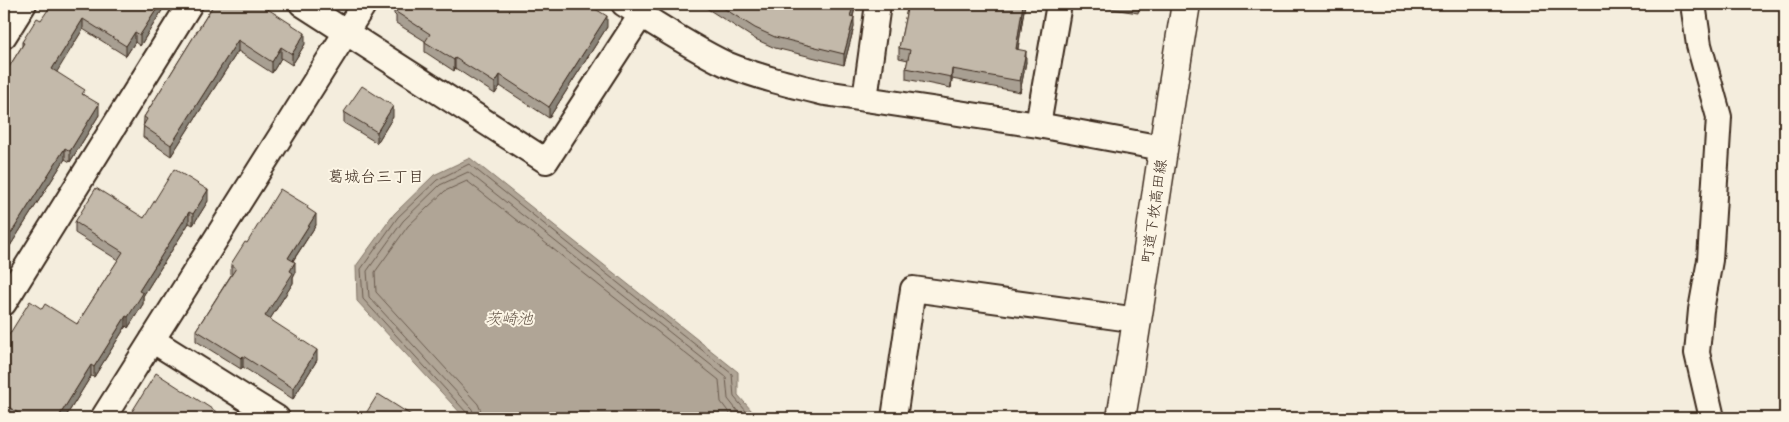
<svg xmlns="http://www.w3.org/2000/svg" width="1789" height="422" font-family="Mali,'Klee One',sans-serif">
	<rect width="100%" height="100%" fill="#f4eddd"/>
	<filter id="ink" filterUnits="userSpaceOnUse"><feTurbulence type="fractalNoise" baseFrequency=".02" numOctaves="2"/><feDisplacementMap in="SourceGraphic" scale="10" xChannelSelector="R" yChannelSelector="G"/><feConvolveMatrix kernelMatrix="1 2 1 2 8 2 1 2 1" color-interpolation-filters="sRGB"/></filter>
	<g filter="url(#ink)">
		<path fill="#b0a596" stroke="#817466" d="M470,158L738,372V395L758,418H465L357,301L356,266L394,214L434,175Z"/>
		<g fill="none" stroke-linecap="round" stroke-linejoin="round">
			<path stroke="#6a5b4e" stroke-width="1" d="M468,418L467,413L363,299L361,269L398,217L437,180L469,164L732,374L734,397L752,418
				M475,418L472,409L369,297L367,271L403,221L440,185L468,172L726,377L728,399L743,418
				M482,418L481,411L478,404L376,292L375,272L408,226L445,191L467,181L719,380L721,402L733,418"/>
			<g stroke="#3b2a1e" stroke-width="28">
				<path id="minor" d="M302,4L546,161L641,15
					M624,4C656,24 692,48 726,64C758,77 791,85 825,93L1038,125L1162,148
					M1693,4L1699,45L1719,117L1710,260L1701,310L1697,353L1712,418
					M4,36L24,4
					M865,99L878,4
					M1038,125L1059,4
					M4,303L190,4
					M152,340L277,418
					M103,418L364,4
					M894,418L913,289L1138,320"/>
			</g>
			<g stroke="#3b2a1e" stroke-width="31">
				<path id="tertiary" d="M1121,418C1145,280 1163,142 1186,4"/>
			</g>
			<use href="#minor" stroke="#fcf5e5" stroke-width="24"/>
			<use href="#tertiary" stroke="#fcf5e5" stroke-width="28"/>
		</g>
		<path fill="#a89f92" stroke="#3b2a1e" d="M166,4L140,46L135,42L126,56L83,29L56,72L85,96L99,115L70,162L65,159L10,246L8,245L4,252V75L22,46V42L41,20Z
			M214,4L305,44L292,65L281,58L272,73L238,51L171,156L143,137L144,117Z
			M394,4L607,27L549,118L500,86L495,94L455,68L454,71L425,52V41L396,23V16L394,14Z
			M700,4H856L853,17L854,27L844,65L775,48L755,39Z
			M908,4H1025L1018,49L1026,62L1020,92L952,79L951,88L906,79V68L908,60L899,58V48Z
			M1100,4H1140L1138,13L1100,7Z
			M344,112L393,117L377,143L344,123Z
			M208,201L193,225L189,223L143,296V304L128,328L126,326L94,377L91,376L65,418H9L4,415V343L77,324L118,260L75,233V222L144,218Z
			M308,209L316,225L293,261L295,273L293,277V283L270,319L317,360L293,399L243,367L241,369L196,341V330L231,275V264L247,243Z"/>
		<path fill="#888277" stroke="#3b2a1e" d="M160,4H166L140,46V35Z
			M854,4H856L850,27V16Z
			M1023,4H1025L1016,60V49Z
			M607,16V27L549,118V107Z
			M854,17V27L844,65V54Z
			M83,19V29L52,80V69Z
			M135,32V42L126,56V46Z
			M305,33V44L292,65V54Z
			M238,40V51L171,156V145Z
			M281,47V58L272,73V62Z
			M1026,51V62L1020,92V81Z
			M455,58V68L454,71V60Z
			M952,69V79L951,88V77Z
			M500,75V86L495,94V83Z
			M99,104V115L70,162V151Z
			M393,106V117L377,143V132Z
			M65,148V159L10,246V235Z
			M208,190V201L193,225V214Z
			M189,212V223L143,296V304L128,328V317L139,291Z
			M316,214V225L288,268V258Z
			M8,234V245L4,252V241Z
			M295,262V273L293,277V283L265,327V316Z
			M126,316V326L94,377V367Z
			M317,350V360L293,399V388Z
			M243,356V367L241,369V358Z
			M91,365V376L65,418H58Z"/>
		<path fill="#c3b9aa" stroke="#3b2a1e" d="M52,4H160L140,35L135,32L126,46L83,19L52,69L85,90L82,94L99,104L70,151L65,148L10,235L8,234L4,241V75L24,43L22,42L37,18L41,20Z
			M214,4H260L305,33L292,54L281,47L272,62L238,40L171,145L143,126L147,119L144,117Z
			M394,4H587L607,16L549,107L500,75L495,83L455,58L454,60L425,42L430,34L396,12L399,7Z
			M717,4H854L850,16L854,17L844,54L775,37L755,28Z
			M908,4H1023L1016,49L1026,51L1020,81L952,69L951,77L906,68L910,50L899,48Z
			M362,86L393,106L377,132L344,112Z
			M174,169L208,190L193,214L189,212L139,291L143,293L128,317L126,316L94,367L91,365L58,418H26L4,404V343L30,301L42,309L45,304L77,324L123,252L75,222L96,188L144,218Z
			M280,189L308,206L307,208L316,214L288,258L295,262L290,271L293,273L265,316L317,350L293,388L243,356L241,358L196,330L236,268L231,264L245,242L247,243Z
			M156,373L226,418H128Z
			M378,394L411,415L409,418H363Z"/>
	</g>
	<g text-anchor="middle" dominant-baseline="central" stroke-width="4" stroke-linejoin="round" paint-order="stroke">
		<g font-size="15" fill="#3b2a1e" stroke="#fcf5e5">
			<text transform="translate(1153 211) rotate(-82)">町道下牧高田線</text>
		</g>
		<g font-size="16" fill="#3b2a1e" stroke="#fcf5e5">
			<text x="376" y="175">葛城台三丁目</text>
		</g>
		<g font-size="16" font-style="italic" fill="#645548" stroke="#fcf5e5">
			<text x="509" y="317">茨崎池</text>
		</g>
	</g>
	<rect width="1789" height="422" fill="none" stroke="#fcf5e5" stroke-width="20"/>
	<rect x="10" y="10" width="1769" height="402" fill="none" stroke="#3b2a1e" stroke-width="2" filter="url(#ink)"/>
</svg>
